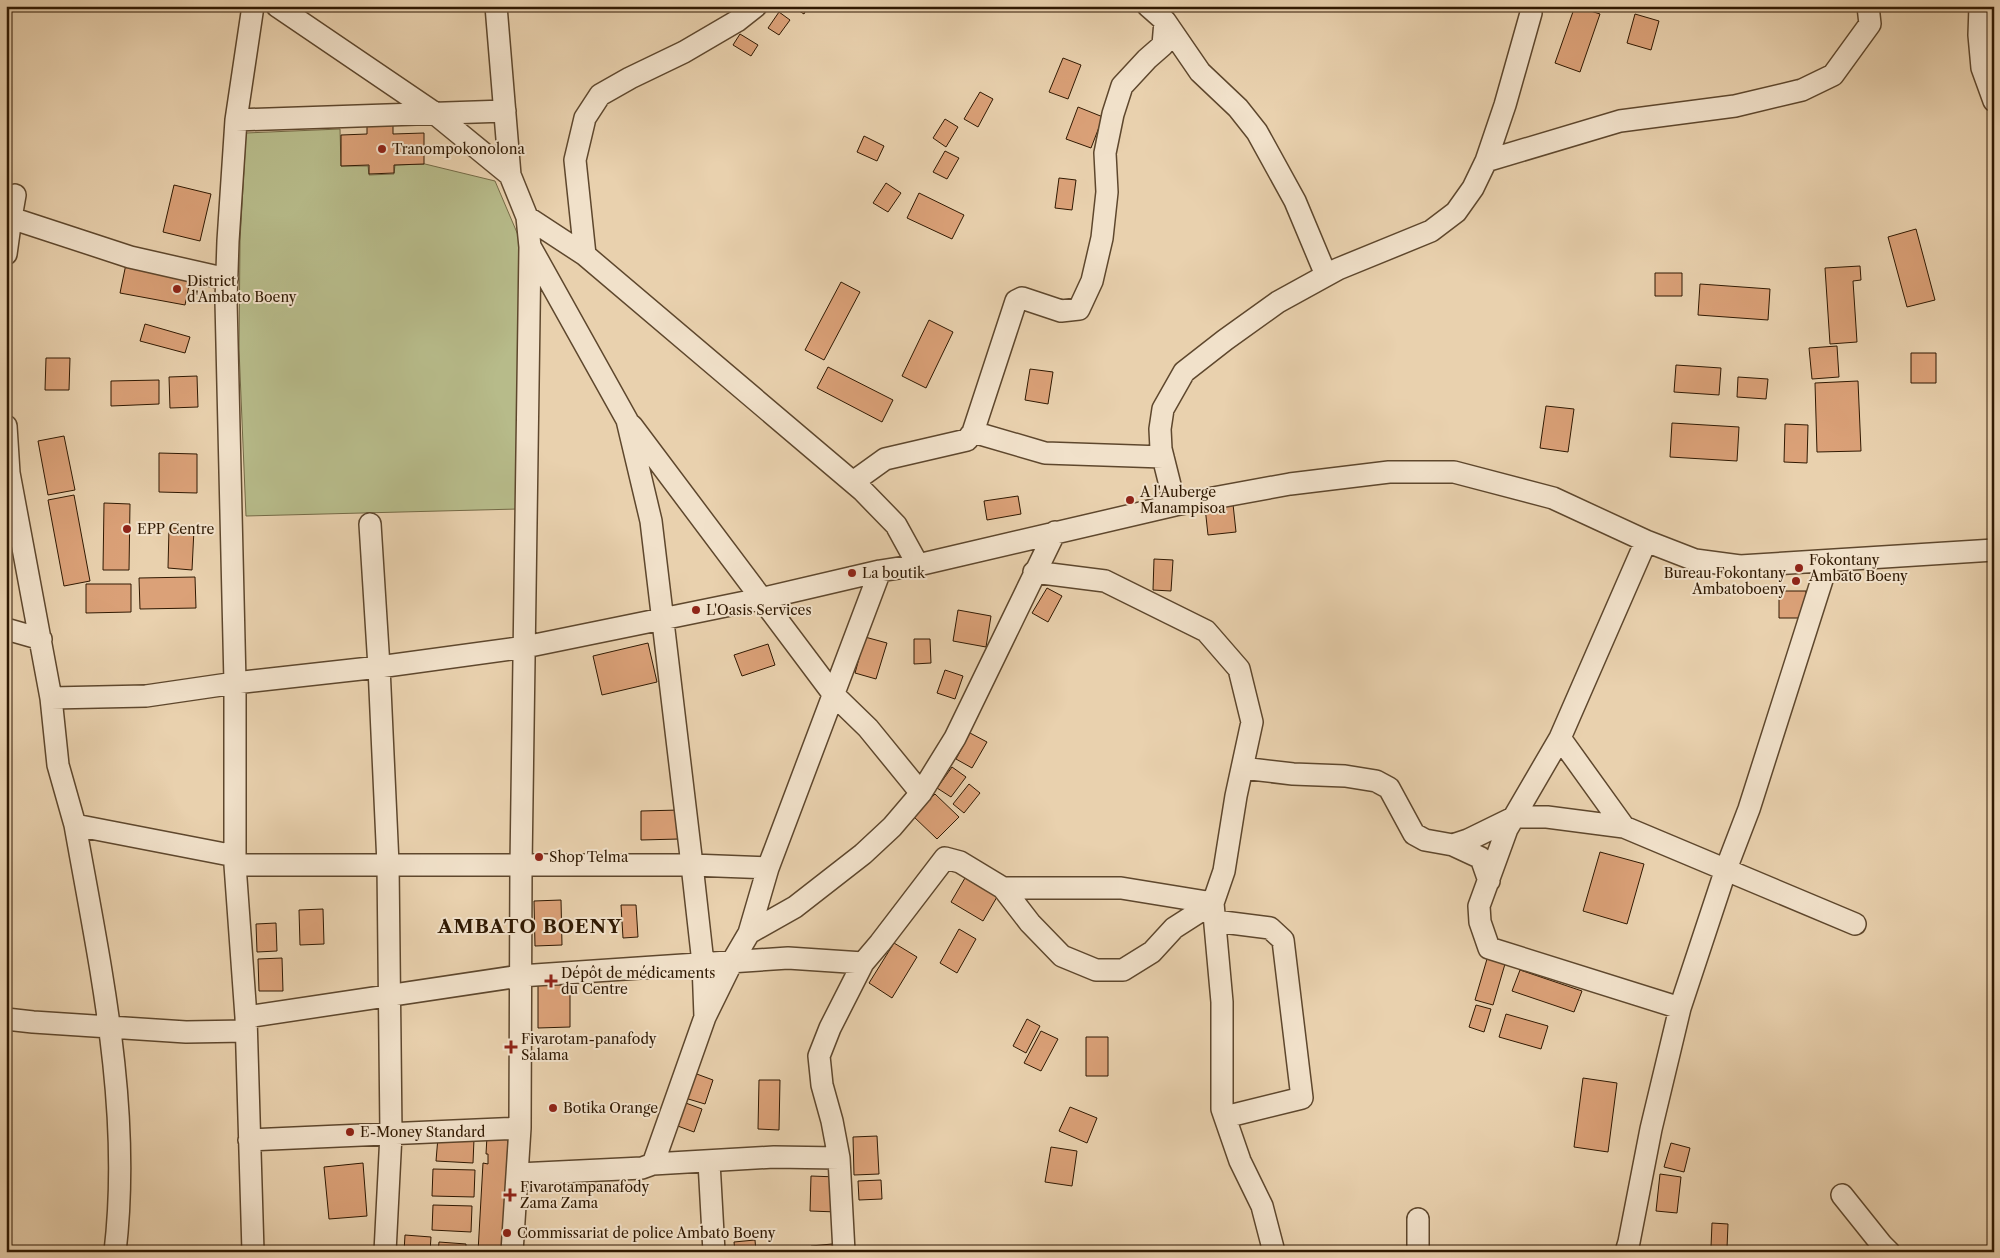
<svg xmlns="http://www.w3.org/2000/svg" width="2000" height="1258" font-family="'Libre Caslon Text',serif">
	<rect width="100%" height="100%" fill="#e9d1ae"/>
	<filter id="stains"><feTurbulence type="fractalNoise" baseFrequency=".004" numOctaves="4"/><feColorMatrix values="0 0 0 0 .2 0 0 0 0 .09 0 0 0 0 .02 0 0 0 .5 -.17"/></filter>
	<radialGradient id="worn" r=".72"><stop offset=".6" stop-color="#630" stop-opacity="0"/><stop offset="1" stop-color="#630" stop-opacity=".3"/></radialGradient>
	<path fill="#b7bb8a" stroke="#746a46" d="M340,129L341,166H368L369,175L394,174L395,165L425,164L495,181L521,242L518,509L246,516L239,349L240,240L246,133Z"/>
	<path fill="#dba178" stroke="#301902" d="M791,6H808L804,14Z
		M1575,6L1600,14L1580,72L1555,63Z
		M779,12L790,20L779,35L768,28Z
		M1635,14L1659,21L1651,50L1627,43Z
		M740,34L758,45L751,56L733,45Z
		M1063,58L1081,65L1068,99L1049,92Z
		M980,92L993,99L978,127L964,119Z
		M1078,107L1103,117L1091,148L1066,139Z
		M945,119L958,127L946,147L933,138Z
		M367,125H393V134L424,133V164L394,165V173L369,174V165L341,166V135L367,134Z
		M864,136L884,146L877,161L857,152Z
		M945,151L959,158L947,179L933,172Z
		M1059,178L1076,180L1072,210L1055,208Z
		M886,183L901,193L888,212L873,203Z
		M174,185L211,194L200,241L163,232Z
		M919,193L964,215L952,239L907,218Z
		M1916,229L1935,300L1907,307L1888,237Z
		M126,264L191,276L185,305L120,293Z
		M1860,266L1861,280L1853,281L1857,342L1830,344L1825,268Z
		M1655,273H1682V296H1655Z
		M841,282L860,292L824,360L805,350Z
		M1700,284L1770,289L1768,320L1698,315Z
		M929,320L953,332L926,388L902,376Z
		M145,324L190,337L185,353L140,341Z
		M1837,346L1839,377L1812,379L1809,348Z
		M1911,353H1936V383H1911Z
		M46,358H70L69,390H45Z
		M1676,365L1721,368L1719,395L1674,392Z
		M828,367L893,400L882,422L817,388Z
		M1030,369L1053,372L1048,404L1025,400Z
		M197,376L198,407L170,408L169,377Z
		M1738,377L1768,379L1766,399L1737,397Z
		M159,380V404L111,406V381Z
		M1858,381L1861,451L1817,452L1815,383Z
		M1546,406L1574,409L1568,452L1540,448Z
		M1672,423L1739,427L1737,461L1670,457Z
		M1785,424L1808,425L1807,463L1784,462Z
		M64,436L75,490L48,495L38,441Z
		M159,453L197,454V493L159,492Z
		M74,495L90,581L64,586L48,500Z
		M1018,496L1021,514L987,520L984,501Z
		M104,503L130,504L129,570H103Z
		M1233,504L1236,532L1208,535L1205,507Z
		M169,528L194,529L192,570L168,568Z
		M1154,559L1173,560L1171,591L1153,590Z
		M195,577L196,608L140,609L139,578Z
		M86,584H131V612L86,613Z
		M1047,588L1062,596L1048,622L1032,613Z
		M1779,591H1806V618H1779Z
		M958,610L991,616L986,647L953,641Z
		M865,637L887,643L876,679L855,673Z
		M914,639H930L931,663L914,664Z
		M648,643L657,682L602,695L593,656Z
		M768,644L775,665L742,676L734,655Z
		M945,670L963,676L955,699L937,693Z
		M970,733L987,742L972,768L956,759Z
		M952,767L966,777L951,797L937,788Z
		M969,784L980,793L964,813L953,804Z
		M935,794L959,817L937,839L913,816Z
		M679,810V839L641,840V811Z
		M1600,852L1644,864L1627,924L1583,911Z
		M965,878L997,897L983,921L951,902Z
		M561,900L562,945L535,946L534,901Z
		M621,905H636L638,937L623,938Z
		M323,909L324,944L300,945L299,910Z
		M276,923L277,951L257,952L256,924Z
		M959,929L976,939L957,973L940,963Z
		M894,943L917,957L892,998L869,983Z
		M282,958L283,991H259L258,959Z
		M1487,959L1505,964L1493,1005L1475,1000Z
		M1520,970L1582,991L1574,1012L1512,991Z
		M538,985H570V1027L538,1028Z
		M1476,1005L1491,1009L1484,1032L1469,1027Z
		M1506,1014L1548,1026L1541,1049L1499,1037Z
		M1027,1019L1040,1026L1026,1053L1013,1046Z
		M1041,1031L1058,1039L1041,1071L1024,1063Z
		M1086,1037H1108V1076H1086Z
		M694,1073L713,1080L705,1104L685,1098Z
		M1583,1078L1617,1083L1608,1152L1574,1147Z
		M759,1080H780L779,1130L758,1129Z
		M683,1102L702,1109L694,1132L675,1125Z
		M1070,1107L1097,1118L1087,1143L1059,1131Z
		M487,1136L508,1137L507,1165H511L507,1252H478L483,1163L488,1164V1154H486Z
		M877,1136L879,1174L854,1175L853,1137Z
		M438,1137L474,1139L473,1163L436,1161Z
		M1671,1143L1690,1148L1684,1172L1664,1167Z
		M1051,1147L1077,1151L1072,1186L1045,1182Z
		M363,1163L367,1216L329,1219L324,1167Z
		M433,1169L475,1170L474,1197L432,1196Z
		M1660,1174L1681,1177L1677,1213L1656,1211Z
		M811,1176L837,1177V1212L810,1211Z
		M881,1180L882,1199L859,1200L858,1181Z
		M433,1205L472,1206L471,1232L432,1230Z
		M1712,1223L1728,1224L1727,1248L1711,1247Z
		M405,1235L431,1237L430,1252H404Z
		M755,1240L756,1252H735L734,1242Z
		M439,1242L466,1244V1252H438Z
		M832,1244L833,1252H812L811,1246Z"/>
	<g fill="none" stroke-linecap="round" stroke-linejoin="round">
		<g stroke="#5e472d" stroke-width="24">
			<path id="minor" d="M277,6L433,112L510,175
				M496,6L510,175L527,217L530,247L521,866L520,1128L512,1252
				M1148,6L1165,21L1200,72L1238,108L1257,132L1295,201L1326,275
				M1980,6L1979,35L1982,68L1994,101
				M236,120L505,111
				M1486,161L1620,121L1735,106L1802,90L1833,75L1870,24L1868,6
				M527,217L585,255L862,490L896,525L918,565
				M11,218L15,195
				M531,248L627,420L651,521L692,865L703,963L705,1017
				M6,254L11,218L130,257L227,279
				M585,255L575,160L585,118L600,95L630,78L684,52L737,21L756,6
				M6,426L9,473L51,698
				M632,426L834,695L868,728L921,793
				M973,432L1045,453L1163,457
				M853,482L885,459L967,440L973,432L1016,301L1022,298L1061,311L1079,309L1092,281L1102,238L1107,192L1105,153L1113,114L1122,86L1147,59L1163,45L1165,21
				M1175,505L1161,449L1160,429L1163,409L1184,372L1225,340L1278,302L1338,269L1431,231L1456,212L1473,188L1486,161L1505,105L1531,13V6
				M370,524L379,667L388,864L391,1134L385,1252
				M1646,541L1560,738L1507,829L1479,906L1480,922L1489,948L1680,1008
				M1034,572L1105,581L1206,631L1239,669L1252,722L1236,796L1224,871L1213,903L1222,1002V1109L1240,1161L1262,1206L1274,1252
				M6,629L41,639
				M1560,738L1624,827L1855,924
				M1242,768L1293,774L1345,776L1376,781L1389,788L1414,834L1425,840L1453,845L1481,858L1489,881
				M75,825L58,765L51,698L146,696L235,683L379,667L525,647L760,599L880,571L918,565L1175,505L1290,484L1389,472H1454L1553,498L1646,541L1695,560L1740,566L1994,550
				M1453,845L1468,840L1515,817H1547L1624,827
				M235,865H692L768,868
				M1003,888H1121L1213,903
				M1215,921L1270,928L1283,940L1302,1098L1225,1117
				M749,933L795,907L863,854L892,827L921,793L955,738L1055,532
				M246,1017L520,976L788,958L863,963
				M6,1019L33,1022L186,1032L246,1031
				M249,1140L520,1128
				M709,1162L714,1252
				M653,1164L774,1157L839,1158
				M518,1174L642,1168L653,1164L705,1017L732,962L749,933L768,868L880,571
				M1842,1195L1882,1245L1889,1252
				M115,1252C132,1108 100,966 75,825L235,856
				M253,1252L246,1017L235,865V683L226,301L228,241L236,120L253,6
				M844,1252L839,1158L832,1121L822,1085L819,1056L830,1028L863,963L880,943L945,858L960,862L1003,888L1030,923L1062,956L1096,970H1123L1152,952L1174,928L1213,903
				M1418,1252V1219
				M1626,1252L1629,1242L1651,1129L1680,1008L1726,869L1749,809L1828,561"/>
		</g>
		<use href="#minor" stroke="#f1e1ca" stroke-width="21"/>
	</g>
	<g fill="#8f2418" stroke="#f1e1ca" stroke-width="2">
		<circle cx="382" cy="149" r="5"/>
		<circle cx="177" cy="289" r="5"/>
		<circle cx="1130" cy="500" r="5"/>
		<circle cx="127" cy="529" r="5"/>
		<circle cx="1799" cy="568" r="5"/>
		<circle cx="852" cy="573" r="5"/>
		<circle cx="1796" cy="581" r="5"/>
		<circle cx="696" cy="610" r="5"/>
		<circle cx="539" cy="857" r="5"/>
		<path d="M548.5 973.5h5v5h5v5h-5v5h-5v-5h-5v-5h5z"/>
		<path d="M508.5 1039.5h5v5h5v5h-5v5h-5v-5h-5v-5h5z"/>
		<circle cx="553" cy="1108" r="5"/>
		<circle cx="350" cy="1132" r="5"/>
		<path d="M507.5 1187.5h5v5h5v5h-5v5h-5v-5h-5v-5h5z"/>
		<circle cx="507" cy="1233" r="5"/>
	</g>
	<g text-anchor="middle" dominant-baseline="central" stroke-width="4" stroke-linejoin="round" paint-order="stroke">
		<g font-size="14" fill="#301902" stroke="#f1e1ca" text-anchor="start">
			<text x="392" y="149">Tranompokonolona</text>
			<text x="187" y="281">District<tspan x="187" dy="16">d'Ambato Boeny</tspan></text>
			<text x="1140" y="492">A l'Auberge<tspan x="1140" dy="16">Manampisoa</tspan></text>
			<text x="137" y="529">EPP Centre</text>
			<text x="1809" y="560">Fokontany<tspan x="1809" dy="16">Ambato Boeny</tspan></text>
			<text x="862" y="573">La boutik</text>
			<text x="1786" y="573" text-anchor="end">Bureau Fokontany<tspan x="1786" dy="16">Ambatoboeny</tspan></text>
			<text x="706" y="610">L'Oasis Services</text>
			<text x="549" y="857">Shop Telma</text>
			<text x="561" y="973">Dépôt de médicaments<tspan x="561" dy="16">du Centre</tspan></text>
			<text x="521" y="1039">Fivarotam-panafody<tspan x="521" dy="16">Salama</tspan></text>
			<text x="563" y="1108">Botika Orange</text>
			<text x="360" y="1132">E-Money Standard</text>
			<text x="520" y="1187">Fivarotampanafody<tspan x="520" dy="16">Zama Zama</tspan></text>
			<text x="517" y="1233">Commissariat de police Ambato Boeny</text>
		</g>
		<g font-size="19" font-weight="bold" letter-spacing="1" fill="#301902" stroke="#f1e1ca">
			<text x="530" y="926">AMBATO BOENY</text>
		</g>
	</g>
	<rect width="2000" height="1258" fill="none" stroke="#e9d1ae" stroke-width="25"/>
	<rect x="8" y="8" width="1985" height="1243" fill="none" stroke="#301902" stroke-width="2.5"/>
	<rect x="12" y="12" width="1975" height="1233" fill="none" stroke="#301902"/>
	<rect width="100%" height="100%" filter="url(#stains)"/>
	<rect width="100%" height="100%" fill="url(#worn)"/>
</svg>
